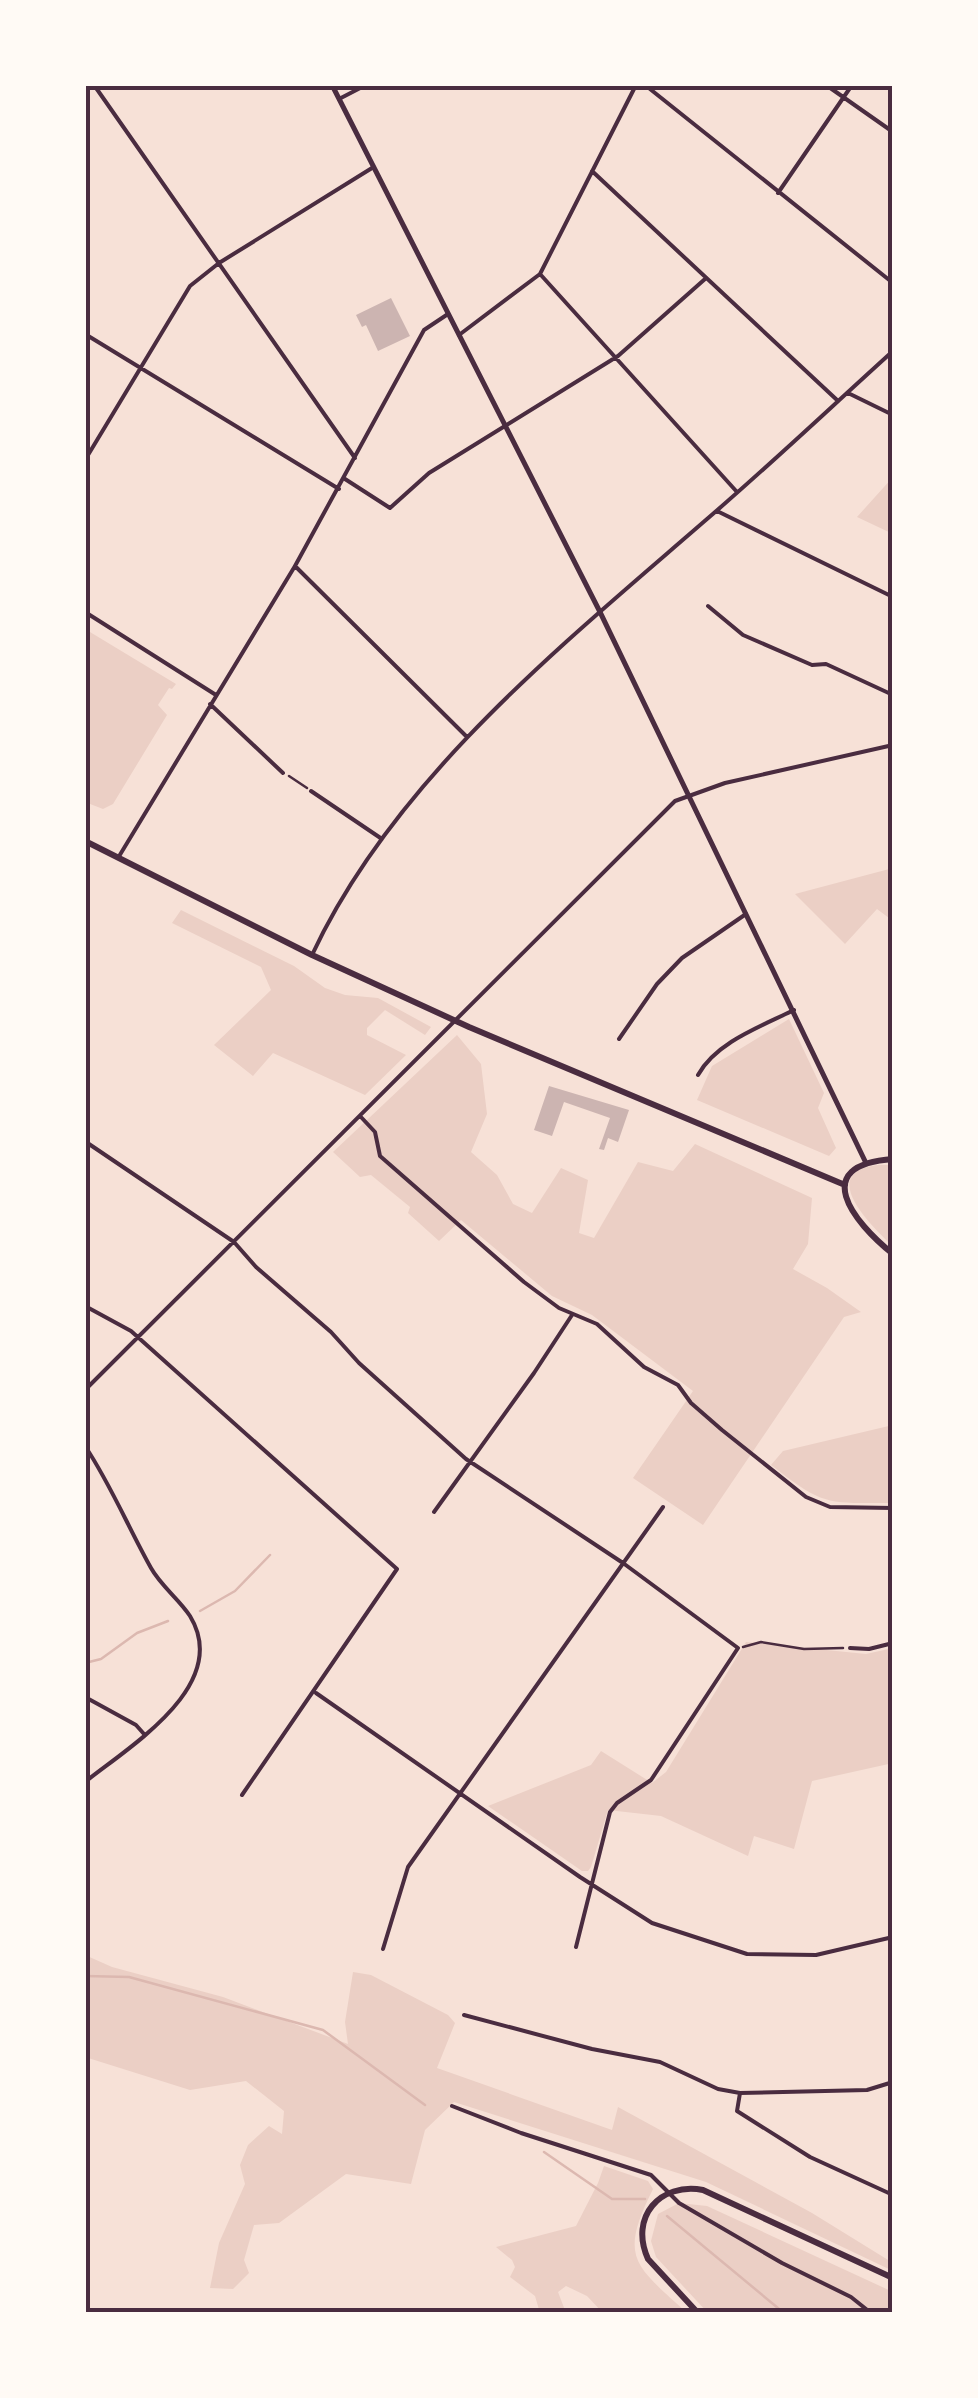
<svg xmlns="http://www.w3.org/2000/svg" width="978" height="2398" font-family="Quicksand,sans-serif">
	<rect width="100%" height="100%" fill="#f7e1d7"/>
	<path fill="#ebcfc5" d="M893,477V534L857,517Z
		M85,629L176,684L172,689L169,688L158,705L167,715L113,804L103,809L85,802Z
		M893,868V921L877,909L845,944L795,894Z
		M181,910L294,966L325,988L345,995L378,998L431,1027L425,1035L385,1010L367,1028V1035L406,1055L365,1095L273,1053L253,1076L214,1045L271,990L261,967L172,923Z
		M789,1019L824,1093L818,1108L836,1148L829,1156L697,1100L712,1066Z
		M457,1035L481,1064L487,1114L471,1152L497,1175L513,1204L532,1213L561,1168L588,1180L579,1233L594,1238L638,1162L673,1171L695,1144L812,1198L808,1244L793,1269L827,1288L861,1312L844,1317L703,1525L633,1478L693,1391L592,1315L552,1296L461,1220L439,1241L408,1213L410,1207L371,1175L360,1177L333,1152Z
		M878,1165H893V1247C875,1228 814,1173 878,1165Z
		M893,1425L891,1503C825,1503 824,1506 771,1465L783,1451Z
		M746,1642L866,1654L893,1648V1763L812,1781L794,1849L754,1836L748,1856L661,1816L608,1810L591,1867L588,1871H582L488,1806L591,1765L601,1751L652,1783L666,1772Z
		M85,1955L112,1967L223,1997L348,2044L345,2022L353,1972L371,1975L448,2015L455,2023L437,2068L612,2130L618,2107L812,2213L893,2263V2271L706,2182L454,2102L425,2130L411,2184L346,2174L279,2223L254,2225L244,2260L249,2273L233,2289L210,2288L219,2243L245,2184L240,2165L248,2145L269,2126L282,2134L284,2111L246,2081L190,2090L85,2057Z
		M604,2166L648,2181L653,2189C618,2259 635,2265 687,2313H603L587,2296L566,2286L558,2292L566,2313H540L535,2296L510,2277L515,2267L512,2260L496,2247L576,2226L598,2183Z
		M679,2203L707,2206L893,2292V2313H708L656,2257L651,2241L658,2214Z"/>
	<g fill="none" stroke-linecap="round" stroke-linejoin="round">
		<path stroke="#dcb8b0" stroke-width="2.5" d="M200,1611L235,1591L270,1555
			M85,1663L101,1659L137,1633L168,1621
			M85,1976L129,1977L323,2030L425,2105
			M544,2152L612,2199H645
			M667,2216L784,2313"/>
	</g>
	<path fill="#ccb4b1" d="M391,298L410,336L378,351L366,325L362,327L356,315Z
		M549,1086L629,1110L618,1142L608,1138L604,1150L599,1149L610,1118L564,1102L552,1136L534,1130Z"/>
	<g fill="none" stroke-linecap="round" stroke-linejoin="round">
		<path stroke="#4a2c40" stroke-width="2.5" d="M289,776L307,788
			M743,1647L761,1642L804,1649L843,1648"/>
		<path stroke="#4a2c40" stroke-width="4" d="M94,85L355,458
			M645,85L893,283
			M826,85L893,132
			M339,99L366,85
			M592,171L837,400
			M778,193L852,85
			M540,274L737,492
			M85,334L339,489
			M459,335L540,274L636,85
			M848,393L893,415
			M85,460L190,286L219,263L372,168
			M345,479L390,508L429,473L618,356L705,279
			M717,511L893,597
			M295,566L467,737
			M708,606L743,635L812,665L826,664L893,695
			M85,612L216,695
			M210,704L283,773
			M311,791L382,839
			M118,858L295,566L424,330L448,314
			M312,955C394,779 563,644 707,519C770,465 831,407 893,351
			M619,1039L657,984L682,958L746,914
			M698,1075C716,1042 762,1026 794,1010
			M360,1116L375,1132L380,1156L524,1282L559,1308L597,1324L644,1367L678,1385L691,1403L722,1430L806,1497L830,1507L893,1508
			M86,1142L234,1242L256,1267L331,1332L359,1363L466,1459L623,1563L738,1648L651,1780L617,1803L610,1812L576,1947
			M85,1306L131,1331L397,1569L242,1795
			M85,1390L675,801L725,783L893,745
			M85,1446C111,1485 128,1527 151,1568C161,1586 179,1599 190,1616C232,1685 130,1746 85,1782
			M434,1512L534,1373L572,1315
			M850,1648L869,1649L893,1643
			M316,1693L580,1877L652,1923L747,1954L816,1955L893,1937
			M85,1697L136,1725L144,1734
			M383,1949L408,1867L663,1507
			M464,2015L592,2049L660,2062L718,2089L740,2093L867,2090L893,2082
			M740,2093L737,2111L810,2157L893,2195
			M452,2106L521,2133L651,2175L679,2203L782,2263L851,2297L871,2313"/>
		<path stroke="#4a2c40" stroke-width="5" d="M332,85L600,612L865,1161"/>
		<path stroke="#4a2c40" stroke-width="6" d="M698,2313L648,2259C629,2217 660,2182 703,2190L893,2278"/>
		<path stroke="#4a2c40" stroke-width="6" d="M85,841L312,955L469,1027L845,1185
			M893,1159C808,1165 853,1222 893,1254"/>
	</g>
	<rect width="978" height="2398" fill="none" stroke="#fffaf5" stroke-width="175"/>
	<rect x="88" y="88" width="802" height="2222" fill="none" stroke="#4a2c40" stroke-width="4"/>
</svg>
